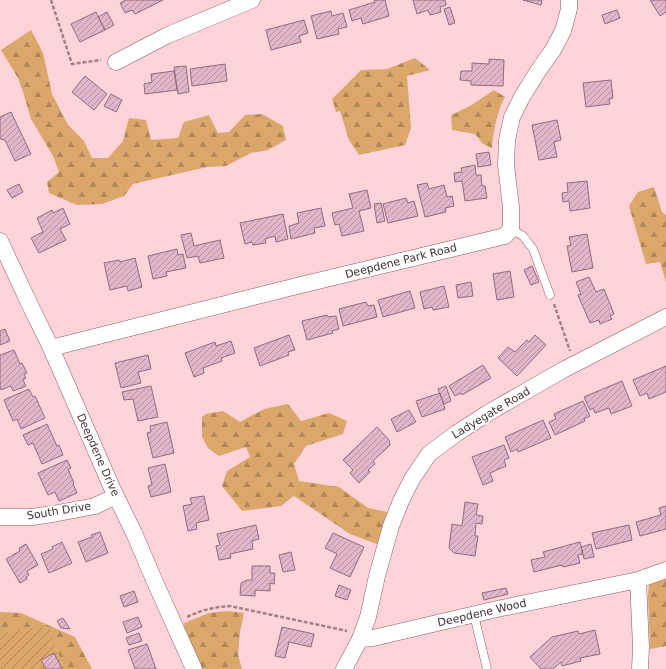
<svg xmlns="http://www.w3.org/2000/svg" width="666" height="669" font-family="'DejaVu Sans',sans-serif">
	<defs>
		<pattern id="forest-firs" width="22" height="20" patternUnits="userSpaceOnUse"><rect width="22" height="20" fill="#dba76b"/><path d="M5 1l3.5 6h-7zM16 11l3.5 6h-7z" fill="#b38859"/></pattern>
		<pattern id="garden-furrows" width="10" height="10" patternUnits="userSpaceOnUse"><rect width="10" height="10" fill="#dba76b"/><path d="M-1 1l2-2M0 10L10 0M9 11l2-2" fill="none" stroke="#b38859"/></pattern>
		<pattern id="building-hatch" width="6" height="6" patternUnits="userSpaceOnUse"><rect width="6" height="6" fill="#e3b5ca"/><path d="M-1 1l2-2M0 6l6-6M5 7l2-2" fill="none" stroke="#ba94a5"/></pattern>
	</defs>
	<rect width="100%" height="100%" fill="#fed3d9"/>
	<path fill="url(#forest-firs)" d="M31,30L43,53L52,94L68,125L84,141L92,158H108L123,141L129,118L146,120L151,140L178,138L184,122L209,115L218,133L229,132L245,115L262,114L283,126L286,140L268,150L251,153L226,166L207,167L133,184L124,196L102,204L77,205L49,193L47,182L59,172L53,156L31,119L23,92L18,78L1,50Z
		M415,58L430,70L407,76L411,128L405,145L359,155L349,140L340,111L336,112L332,99L361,70L387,69Z
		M494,90L505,97C497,111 493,133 492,148L483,144L475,134L452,130L451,115L470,106Z
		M654,187L662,212L666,215V282L660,262L646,264L629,206L638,192Z
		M288,404L301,421L329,413L347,421L343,434L306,446L294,464L299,481L339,487L368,508L387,512L379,545L350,534L294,496L281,506L242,511L222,486L227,471L250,457L246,447L219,456L208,448L202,437V417L206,414L223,411L240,422L264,409Z
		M666,578V646L650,649L648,595L649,585L658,580Z
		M228,611L244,613L240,632L238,655L242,669H201L185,633L184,623L209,613Z
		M0,612L21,613L75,637L92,669H65L55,647L0,634Z"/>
	<path fill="url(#garden-furrows)" d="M49,626L55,647L65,669H0V634L30,628Z"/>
	<path fill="url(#building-hatch)" stroke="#946a7e" d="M126,0H163L135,14L132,10L125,13L120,3Z
		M374,0H385L389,16L363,24L361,18L352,21L349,10L375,2Z
		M413,0H445L446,5L440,7L441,12L430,15L428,10L417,14Z
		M523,0H542L541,5Z
		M650,0H666V12L660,16Z
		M450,7L455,23L449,25L444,9Z
		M617,10L620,18L605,24L602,15Z
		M331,11L332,16L343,13L347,27L338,29L339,34L317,39L311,16Z
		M96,12L105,30L80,42L71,24Z
		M107,12L114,25L105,30L98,17Z
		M304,20L308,33L299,36L301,42L271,50L266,30Z
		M489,59L504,60L503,86L471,85V81L460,80L461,71H472V63L489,64Z
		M225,64L227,81L192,86L190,69Z
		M186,66L189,92L178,94L174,67Z
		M174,71L177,90L145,94L144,84L152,82L151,74Z
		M85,76L107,94L94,110L72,92Z
		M611,80L613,98L609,99L610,104L586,107L583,83Z
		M111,94L122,100L116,112L104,106Z
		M11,112L31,154L15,161L5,140L0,139V117Z
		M557,120L561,140L554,142L557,157L539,160L532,125Z
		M489,152L491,165L478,167L476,154Z
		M475,165L476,175H481L482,186H485L487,198L465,201L462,181L455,182L454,173L462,172L461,168Z
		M587,181L590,208L570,211L569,201L563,202L562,193L568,192L567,183Z
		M427,183L429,189L444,185L447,197L452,196L454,206L445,208L446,212L425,217L417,185Z
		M19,184L23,192L12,198L7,190Z
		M367,190L371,208L359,211L364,231L342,236L339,224L335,225L332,213L353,208L349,194Z
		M406,198L408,203L414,201L418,216L388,223L383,204Z
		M381,203L385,221L377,223L374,204Z
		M63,208L70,224L60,229L66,240L39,253L31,238L43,232L37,218L52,210L53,213Z
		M321,208L325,226L314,228L315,233L291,239L289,226L299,223L297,213Z
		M283,214L288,239L276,242L275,236L265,239L266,243L253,245L252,242L245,244L240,223Z
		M191,233L194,246L220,240L224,258L200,263L198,256L187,258L181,235Z
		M587,234L593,268L572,272L567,246L571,245L569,237Z
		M177,249L178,255L183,254L186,268L166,272L167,276L153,279L148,256Z
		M135,258L142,287L128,291L127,286L110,290L104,263L119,260L120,262Z
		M532,266L539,282L531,285L524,270Z
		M510,271L514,297L497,300L493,274Z
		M589,277L596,292L604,289L614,314L610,316L612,319L600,324L599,320L590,323L578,295L581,294L576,282Z
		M471,282L473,296L458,298L456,285Z
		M444,286L449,307L433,310L432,307L424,309L420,292Z
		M410,291L415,308L383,317L378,300Z
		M366,302L368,306L374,305L377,317L343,326L339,309Z
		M327,315L328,317L336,316L339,329L332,331L333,333L307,340L302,321Z
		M5,329L10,341L0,345V331Z
		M289,335L295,350L288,352L289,355L260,366L254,348Z
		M535,335L546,345L517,376L498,358L508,347L515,352L527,340L529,342Z
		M231,341L235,353L221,358L222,361L203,368L204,373L194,377L185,353L215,342L216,346Z
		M14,350L20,364L22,363L27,373L24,374L26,378L23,380L26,386L13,391L11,386L1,390L0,386V355Z
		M148,355L151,369L138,372L141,383L121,388L115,363Z
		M483,365L491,378L462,395L461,393L455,396L449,386Z
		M666,366V392L649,399L647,393L640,396L633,380Z
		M622,381L632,406L611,414L609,408L595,413L593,408L590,410L584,397Z
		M151,386L158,417L138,421L133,399L124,400L122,392Z
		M446,386L451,401L444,404L438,389Z
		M29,389L33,397L35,396L45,418L21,429L17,419L13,421L4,400Z
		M440,393L445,409L422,417L416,401Z
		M583,401L590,416L584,419L585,421L555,435L549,422L556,419L554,414Z
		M409,410L416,422L397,432L391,419Z
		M543,420L551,438L518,452L517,449L511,452L505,437Z
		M167,422L174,453L153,458L147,433L151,432L150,426Z
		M47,424L57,446L59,445L63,455L42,464L33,443L28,445L23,435Z
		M377,427L389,440L390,445L373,461L375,464L368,470L370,472L359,483L350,473L353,470L343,460Z
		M504,445L509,458L504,460L506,466L490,473L493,481L483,485L472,457Z
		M67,460L71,468L68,469L74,483L73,484L77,493L59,501L55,492L48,495L38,473Z
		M165,464L171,492L151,497L148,486L152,485L148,468Z
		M204,496L209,520L196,523L197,529L188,531L183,506L192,504L190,498Z
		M465,502L478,504L476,515L483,516L482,524L476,523L475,536H478L475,556L454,553L449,548L452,524L462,526Z
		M666,506V529L640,536L636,522L661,515L659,508Z
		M256,525L259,539L252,541L253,549L230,554L231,558L219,560L216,546L220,545L217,534Z
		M629,525L632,540L596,549L592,533Z
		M100,532L108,553L86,562L78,542L92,537L91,535Z
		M333,533L364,547L350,577L330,568L337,554L325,548Z
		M62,542L72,563L49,573L41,554L53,549L52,547Z
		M580,542L583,554L578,555L580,563L563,567L562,565L534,572L531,560L545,557L543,552Z
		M26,544L38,565L27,571L29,575L26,577L27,579L20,583L6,559L20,551L19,548Z
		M591,544L594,557L584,559L581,547Z
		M291,552L295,570L283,572L279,555Z
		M252,566H270V573H275L274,584L270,583V591L255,590V596L240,595L241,583L247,580H252Z
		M339,585L351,590L347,600L335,596Z
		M506,588L508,594L484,600L482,593Z
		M134,591L138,602L124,607L120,596Z
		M138,617L142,627L127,633L123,622Z
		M63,618L70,629L61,628L57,621Z
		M282,627L314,634L311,647L289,642L285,658L275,656Z
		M595,630L600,654L580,658L581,661L562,666L561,662L553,669H541L530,657L552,637L578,631L579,634Z
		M139,633L142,641L129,645L126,638Z
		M147,644L156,669H135L128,650Z
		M54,653L62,669H46L41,660Z"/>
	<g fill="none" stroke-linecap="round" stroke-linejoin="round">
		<g stroke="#885b61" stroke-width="9">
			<path id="service" d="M511,229L523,236L533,249L550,295
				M474,615L487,669"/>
		</g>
		<g stroke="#885b61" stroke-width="17">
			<path id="minor" d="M116,62L168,35L252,0
				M0,241L30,305L51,348L112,488L134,533L155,582L194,669
				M51,348L305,284L505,236L511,229V207L506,165L507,140L512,117L522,97L538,71L553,50L563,31L569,9V0
				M0,517H32L53,514L95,506L116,496
				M638,580L641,647L640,669
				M360,639L373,638L497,609L638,580L666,570
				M344,669L360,639L368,617L377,576L391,526L401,501L412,479L429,454L457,433L488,413L563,370L666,317"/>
		</g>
		<path stroke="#a28287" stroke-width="2.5" stroke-dasharray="4 2" stroke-linecap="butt" d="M51,0L72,64L101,60
			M554,304L570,351
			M187,617C201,610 215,607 230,606L347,631"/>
		<use href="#service" stroke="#fff" stroke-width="8"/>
		<use href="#minor" stroke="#fff" stroke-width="16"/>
	</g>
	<g text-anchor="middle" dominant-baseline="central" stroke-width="3.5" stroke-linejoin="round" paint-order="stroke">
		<g font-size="11" fill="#443033" stroke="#fff">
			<text transform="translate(401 261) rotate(-14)">Deepdene Park Road</text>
			<text transform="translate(491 413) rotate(-31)">Ladyegate Road</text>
			<text transform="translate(98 455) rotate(66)">Deepdene Drive</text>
			<text transform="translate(59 511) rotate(-9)">South Drive</text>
			<text transform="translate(482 613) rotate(-13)">Deepdene Wood</text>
		</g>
	</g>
</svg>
